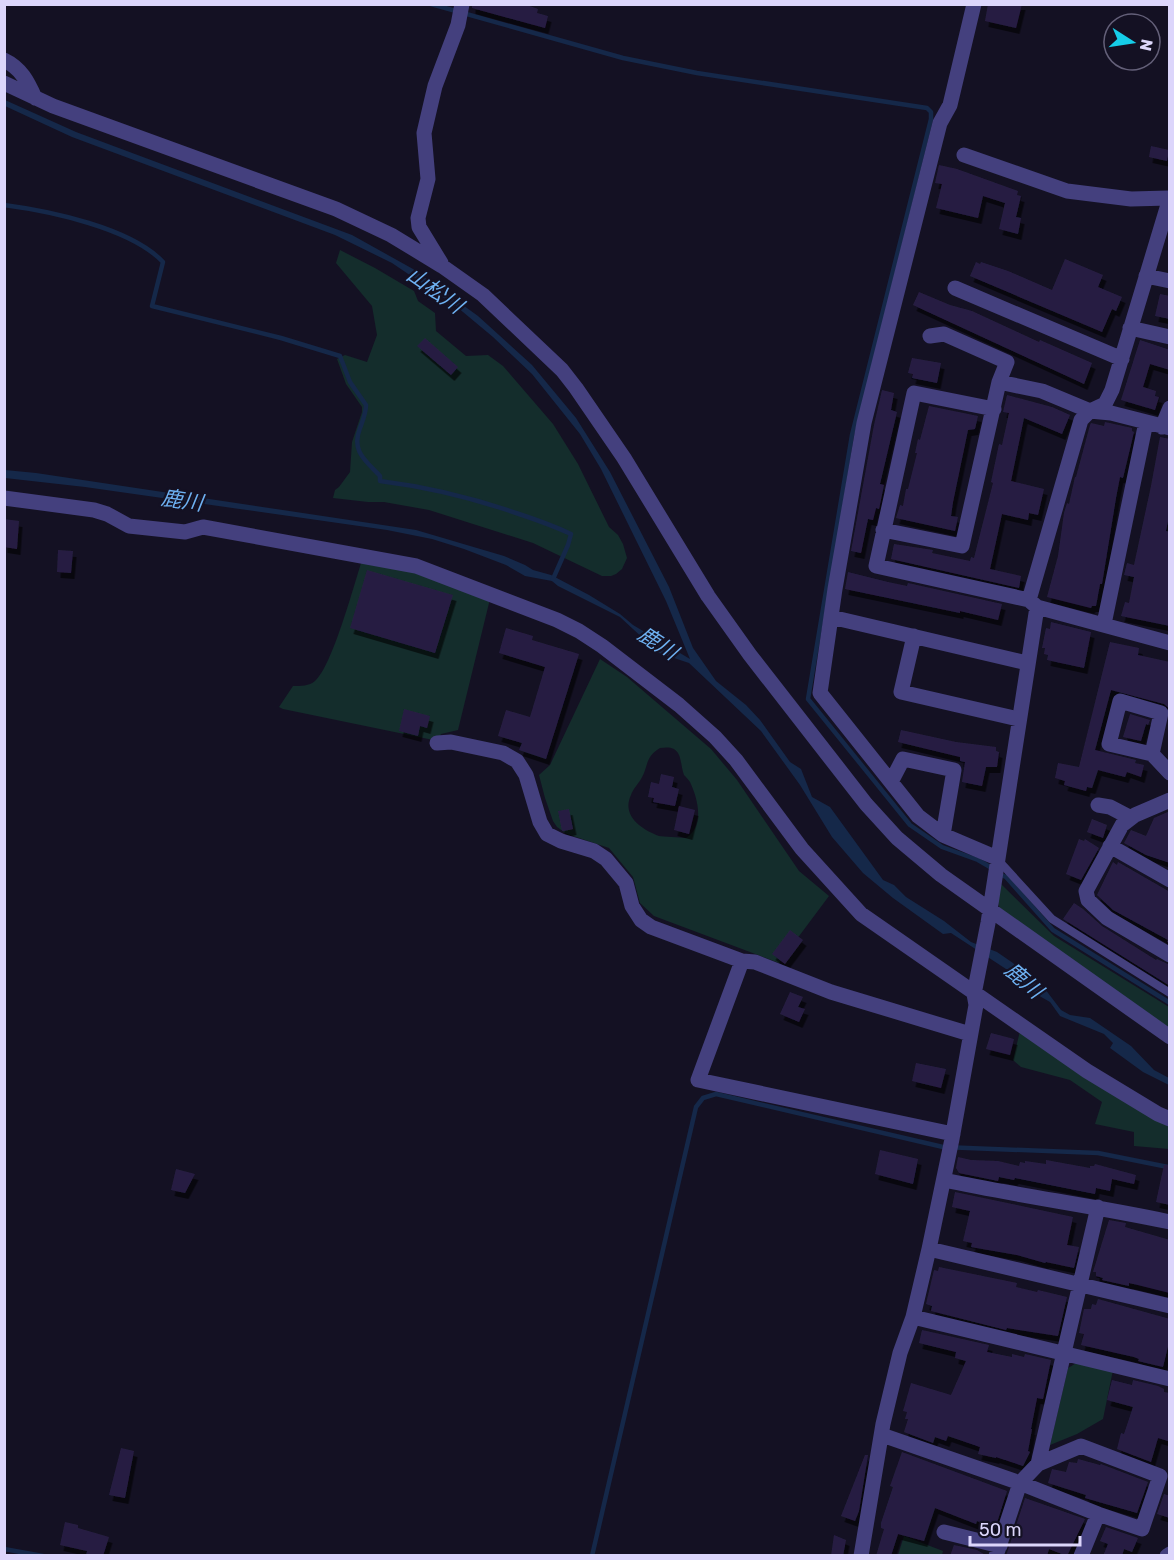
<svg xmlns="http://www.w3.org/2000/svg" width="1174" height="1560" font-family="Rubik,'Noto Sans JP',sans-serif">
	<defs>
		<filter id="shadow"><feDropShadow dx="3.5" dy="6" stdDeviation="0" flood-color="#0009"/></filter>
	</defs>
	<rect width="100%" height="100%" fill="#141123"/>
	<path fill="#142d2c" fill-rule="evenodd" d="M340,250L375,268L414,291L418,301L435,313L436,331L466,356L488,355L503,366L553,424L578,464L609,527L618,535L623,544L627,558L622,569L616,574L611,576H602L533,543L429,510L384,502H368L333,498L335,490L339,487L350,472L352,442L362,412V407L346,384L337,359L345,355L367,362L377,335L372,306L336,263Z
		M362,560L403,569L490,599L458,730L441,734L438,741L283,709L279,707L293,686C301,686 309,686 315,681C332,667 354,585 362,560Z
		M600,659L627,677L711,749L737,780L799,871L829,896L779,963L654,916L640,903L633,877L609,848L567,834L557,827L553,821L545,798L539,775L550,765ZM660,748C684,744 679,762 684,775C686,777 688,779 690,782C698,799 705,826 686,838C679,837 664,837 659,836C642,830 621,816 631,795C633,789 638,784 641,779C649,766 644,758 660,748Z
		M1000,883L1054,936L1169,1007V1028L1000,909L998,903Z
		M1020,1031L1169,1127V1149L1134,1146V1132L1095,1124L1102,1102L1070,1080L1021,1067L1013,1060Z
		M1078,1362L1113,1370L1103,1419L1077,1434L1050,1445L1068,1368Z
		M904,1536L943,1551L942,1555H898Z"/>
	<path fill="#152849" d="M5,100L76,132L352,235L413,269L478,316L532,365L576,418L610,472L669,587L693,648L716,681L746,705L760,720L790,762L801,769L812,797L830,807L883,880L894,885L906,897L944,921L971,942L997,952L1013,963L1022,973L1045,989L1061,1010L1070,1015L1090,1018L1131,1046L1154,1070L1169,1078V1085L1143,1072L1110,1048L1113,1043L1104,1034L1060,1016L1050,1002L1029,990L1013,971L1006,969L951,933L943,934L893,898L863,873L832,837L800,785L761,731L689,663L659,653L620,617L558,586L552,581L525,576L506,565L464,549L432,539L387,530L85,487L5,478V470L36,473L416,530L504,556L525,565L533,570L551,575L589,595L620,614L633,625L690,659L666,601L601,469L580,434L532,374L493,337L457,307L392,263L335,235L72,137L5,106Z"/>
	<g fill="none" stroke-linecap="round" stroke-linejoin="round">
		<path stroke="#152849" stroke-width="4.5" d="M431,4L623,58L697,73L927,108L931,112V119L852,435L808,699L910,825L942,847L978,860L990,867
			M4,205C50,211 131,228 163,262L152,306L281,338L340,356L350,382L366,405C366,413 363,420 360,428C351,451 365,460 380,476V481C428,487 473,498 519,514C537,520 554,526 571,534L568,545L553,579
			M1001,875L1006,877L1053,930L1170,1003
			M4,1549L43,1556
			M592,1556L696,1107L703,1098L716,1094L943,1147L1098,1153L1168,1167"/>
	</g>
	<path fill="#271e42" filter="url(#shadow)" d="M472,4H524L538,9L537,13L548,16L545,28L472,8Z
		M988,4H1022L1016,28L985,21Z
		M1151,146L1169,150L1167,161L1149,157Z
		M939,165L957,169L1018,191L1017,195L1021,196L1016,217L1021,218L1018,234L999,229L1005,203L983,196L978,218L936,208L942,184L935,183Z
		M1065,259L1103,275L1098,287L1122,297L1116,311L1112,309L1102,332L970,276L976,262L980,264L981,262L1008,271L1052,290Z
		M919,292L950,305L972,311L1039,342L1040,340L1092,363L1084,384L913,305Z
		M1160,294L1170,296V319L1155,316Z
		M425,338L458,367L451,375L417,346Z
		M1140,340L1170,350V370L1150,364L1143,387L1156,391L1155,396L1159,397L1155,410L1121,400Z
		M912,358L941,363L937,383L912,378L913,374L908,373Z
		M882,390L894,393L891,410L897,412L880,484L884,485L879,509L876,508L873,520L868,519L861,553L851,551L874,425Z
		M1007,395L1052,407L1070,415L1062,434L1024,418L1011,481L1044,489L1038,515L1029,513L1028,520L1002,514L990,569L1021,576L1019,588L891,559L894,544L933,550L932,553L970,561L971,557L974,558L993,483L991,482L999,444L1002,445L1009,413L1003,412Z
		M929,406L978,416L975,429L968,430L953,502L951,516L958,517L955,531L896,518L900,505L903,506L906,489H908L917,453H915L918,439L920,440Z
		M1105,422L1132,428V431L1134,432L1123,478L1120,477L1116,498L1102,584H1100L1096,606H1092L1091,608L1047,597L1058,556L1064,513L1067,503L1069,504L1075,477H1076L1090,425L1091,423L1104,426Z
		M1160,437L1170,439V511L1166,531L1170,532V626L1121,616L1125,602L1129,603L1134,577L1124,575L1127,563L1134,565L1151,486Z
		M4,519L19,521L17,549L4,547Z
		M58,550L73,551L71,573L57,572Z
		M367,570L453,595L435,653L350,628Z
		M848,572L888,582L907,586L908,583L1002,604L998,620L960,611V613L845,589Z
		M1051,622L1091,632L1084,668L1047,660L1048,655L1044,654L1045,648H1042L1046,628L1050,629Z
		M506,628L533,636L532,640L579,654L546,759L519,750L522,743L498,736L506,710L530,717L545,667L499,653Z
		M1110,642L1139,648L1138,655L1170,662V709L1164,704L1111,690L1095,750L1136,760L1135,763L1144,765L1141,777L1127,772L1125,777L1098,770L1092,788L1087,787L1086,791L1064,785L1065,781L1055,778L1058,763L1079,767Z
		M404,709L430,716L427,728L420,726L418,736L399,731Z
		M1130,714L1150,720L1148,725L1146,724L1141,741L1123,737Z
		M901,730L956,742L996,747V751L999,752L997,767H986L982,786L962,782L965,762L960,761V757L898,742Z
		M661,774L674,777L672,787L679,789L675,806L653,802L654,798L648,797L651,782L659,784Z
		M679,806L695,810L689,834L674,830Z
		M569,809L573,829L564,831H562L558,811Z
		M1170,811V863L1146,855L1124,843L1131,830L1146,836L1154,818Z
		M1092,819L1107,825L1103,838L1087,832Z
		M1079,839L1084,841L1085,839L1099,848L1081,880L1066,874Z
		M1113,862L1117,865L1118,862L1170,892V943L1167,942L1168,940L1113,910L1097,895Z
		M1074,903L1083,909L1102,926L1156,960L1157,959L1170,965V986L1063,919Z
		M790,930L803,940L785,964L772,954Z
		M790,992L803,997L798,1007L805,1009L799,1022L780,1014Z
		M991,1033L1014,1039L1010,1055L986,1049Z
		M916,1063L946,1069L941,1088L912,1081Z
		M880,1150L918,1159L913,1184L875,1174Z
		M958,1157L971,1160L998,1161L1019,1166L1020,1162L1025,1163V1161L1046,1164V1160L1090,1168V1166H1094L1095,1164L1136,1175L1134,1184L1112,1179L1110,1191L1096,1188L1095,1194L1015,1178L1014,1180L999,1177L998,1181L959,1173L956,1168Z
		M1164,1165H1170V1205L1156,1202Z
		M176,1169L195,1174L185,1193L171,1190Z
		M955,1192L1073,1217L1067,1245L1079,1247L1074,1268L1046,1262L1045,1263L1017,1255L971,1247L972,1243L963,1241L970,1211L952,1207Z
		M1109,1220L1126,1223L1125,1227L1170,1240V1293L1138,1285L1129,1283V1286L1102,1280L1103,1278L1096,1276V1272H1093Z
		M939,1267L1017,1283L1016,1287L1037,1292L1038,1290L1067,1297L1058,1336L1007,1328L1006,1330L931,1311L932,1306L926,1304L934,1270L938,1271Z
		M1098,1299L1170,1319V1338L1163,1367L1138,1361L1139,1359L1134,1357L1081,1345L1084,1334L1079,1333L1084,1309H1091L1092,1304L1096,1305Z
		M922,1330L989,1345L987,1352L1012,1357V1354L1024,1357L1025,1354L1051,1360L1043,1399L1037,1398L1031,1429H1032L1028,1451L1030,1452L1023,1466L996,1457V1458L978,1454L980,1447L948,1436L946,1441L935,1437L933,1443L904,1432L908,1419H905L907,1412L903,1411L911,1383L951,1395L966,1361L955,1358L956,1352L919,1343Z
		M1112,1380L1132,1385L1133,1380L1158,1386L1164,1389V1392L1170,1393V1435L1168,1441L1158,1438L1151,1462L1117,1449L1121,1433L1124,1434L1133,1407L1107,1400Z
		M121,1448L134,1451L125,1498L109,1495Z
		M902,1452L1007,1491L995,1529L977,1521L976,1524L935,1508L924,1541L898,1534L891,1556H876L884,1529L881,1528V1523L893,1487L890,1486Z
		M865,1455H868L859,1511L855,1521L841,1516Z
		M1078,1459L1100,1465L1101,1464L1148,1482L1137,1513L1085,1498L1086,1495L1048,1483L1052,1469L1066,1472L1069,1462L1077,1463Z
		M1164,1494L1170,1496V1518L1157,1514Z
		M1025,1498L1085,1519L1067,1556L1049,1549L1047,1556H1006Z
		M65,1522L78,1525V1528L109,1537L103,1556H86L87,1551L60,1545Z
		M1106,1527L1138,1538L1132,1552L1124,1549L1122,1556H1103L1108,1544L1100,1541Z
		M834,1535L846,1540L843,1556H831Z
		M954,1545L977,1550L987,1556H950Z"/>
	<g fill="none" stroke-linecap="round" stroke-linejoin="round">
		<path stroke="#44407e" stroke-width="8" d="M999,861L1052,919L1170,993"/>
		<path stroke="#44407e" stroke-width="15" d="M974,4L950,105L940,123L864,423L835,589L820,693L918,816L943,835L997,858
			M4,60C21,68 28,82 35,98
			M4,83L53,106L336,209L391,235L442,266L483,295L562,370L576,388L624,458L708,596L750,655L866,804L897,838L941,875L1170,1037
			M964,155L1067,191L1131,199L1169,198
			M1170,198L1112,390L1105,404L1090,411L1081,420L1029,600L1037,607L1170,643
			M441,263L419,227L418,218L428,179L424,133L435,86L458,25L462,4
			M1146,276L1170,281
			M955,288L1122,359
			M1130,328L1170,337
			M999,382L1042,391L1090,411L1111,413L1170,428
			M994,409L914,393L876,566L1029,600
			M1162,427L1170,408
			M4,498L94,510L107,514L129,526L185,532L203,527L416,566L557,620L579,631L602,646L679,705L715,737L736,760L802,849L861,914L1087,1071L1158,1114L1170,1119
			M883,530L962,546L999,382L1007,362L944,334L930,336
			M831,617L1027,663
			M1104,624L1146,422
			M914,636L901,692L1018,719
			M437,743L451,742L503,753L517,761L526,775L540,822L547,834L561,841L594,851L606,859L626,883L632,906L641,920L651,927L742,961L755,962L831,992L970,1034
			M1152,754L1161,713L1120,701L1109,744L1152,754L1170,773
			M891,782L903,759L954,770L943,835
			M1170,800L1135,815L1122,825L1086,891L1088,900L1107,918L1170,955
			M1098,805L1110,807L1131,818
			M1110,846L1170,880
			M742,961L698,1080L953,1134
			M944,1180C1019,1196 1095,1206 1170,1222
			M929,1249L1170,1306
			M913,1317L1170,1379
			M882,1435L1020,1483L1038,1464L1081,1446L1160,1476L1142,1529L1098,1514L1020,1483L996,1556
			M1038,1464L1098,1207
			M944,1532L1000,1546
			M861,1556L883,1424L900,1353L913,1317L929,1249L952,1139L976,1005L974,994L988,923L1037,607
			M1081,1556L1098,1514
			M1167,1556L1170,1554"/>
	</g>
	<g text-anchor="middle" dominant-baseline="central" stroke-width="4.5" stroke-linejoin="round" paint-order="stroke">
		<g font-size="21" font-style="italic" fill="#6eb1f2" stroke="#141123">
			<text transform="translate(435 290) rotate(35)">山松川</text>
			<text transform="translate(182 500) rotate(8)">鹿川</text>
			<text transform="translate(658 643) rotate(33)">鹿川</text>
			<text transform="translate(1024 980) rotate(41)">鹿川</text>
		</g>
	</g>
	<rect width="1174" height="1560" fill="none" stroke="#dcd6fb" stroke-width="12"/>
	<g transform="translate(1132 42) rotate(102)"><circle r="28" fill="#141123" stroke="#646079" stroke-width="1.5"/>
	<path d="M0-4.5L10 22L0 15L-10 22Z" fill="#16cde8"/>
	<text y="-9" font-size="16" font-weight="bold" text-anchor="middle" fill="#dcd6fb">N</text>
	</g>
	<path d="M970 1536v9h110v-9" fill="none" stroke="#dcd6fb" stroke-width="3"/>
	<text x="979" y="1536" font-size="18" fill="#dcd6fb" stroke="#141123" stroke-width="4.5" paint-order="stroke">50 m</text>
</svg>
